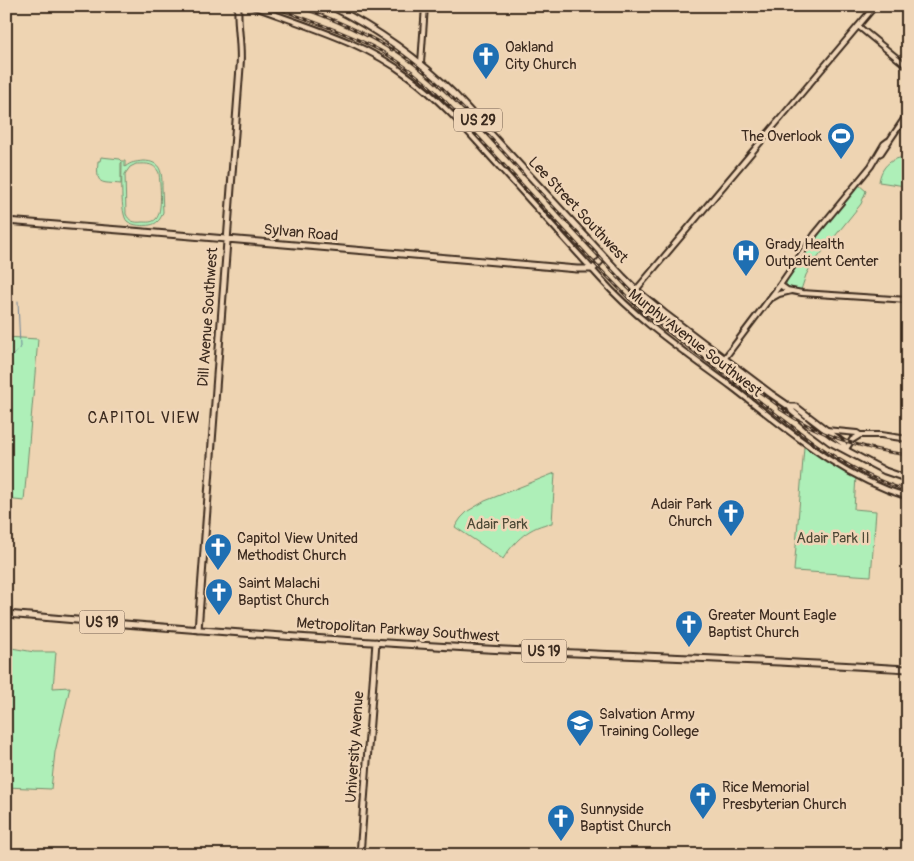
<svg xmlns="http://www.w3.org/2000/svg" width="914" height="861" font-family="Pangolin,sans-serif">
	<rect width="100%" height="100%" fill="#eed4b2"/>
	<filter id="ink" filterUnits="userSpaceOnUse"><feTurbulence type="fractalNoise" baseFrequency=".02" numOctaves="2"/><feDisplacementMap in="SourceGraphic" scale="10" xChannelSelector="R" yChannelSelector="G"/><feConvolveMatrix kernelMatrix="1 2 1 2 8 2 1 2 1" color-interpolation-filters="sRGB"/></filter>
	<g filter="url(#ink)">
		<path fill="#aeefb8" stroke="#748c6b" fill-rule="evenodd" d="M101,157L120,159L122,161H125V167C131,162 135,162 143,161C162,161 162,173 162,188C162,196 163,204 163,212C161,219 157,224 150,225C143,226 133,226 127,221C120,214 122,174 122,162L121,163V184C100,182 96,186 98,161H100ZM136,164C145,164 154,162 159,173C160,182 163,212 156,219C152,223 147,222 142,222C134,223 129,221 126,214L125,174L130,167Z
			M908,157V184L905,186L879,182C881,166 892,157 908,157Z
			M859,185L866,191L861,204L811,266L806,275L801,290L789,287L786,284L787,280L817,235Z
			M6,337L38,339L24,501L6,499Z
			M807,445L856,476L854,509L876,511L871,576L794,571L804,447Z
			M555,473L552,523C530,526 515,540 503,559L455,527L461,518L468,511L485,501Z
			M6,647L34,652H56L53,688L70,687L55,752L51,789L6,787Z"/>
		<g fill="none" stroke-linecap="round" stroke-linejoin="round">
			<path stroke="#6d8398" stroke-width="1" d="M6,361L17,352L20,347L18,301"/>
			<g stroke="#3b2a1e" stroke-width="8">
				<path id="minor" d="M252,6C305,26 362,41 408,76C441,100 469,133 497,164C531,202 566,240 600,278C638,321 686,353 732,387C788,430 839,476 908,497
					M858,26L908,67
					M421,63L425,6
					M879,154L881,153L908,113
					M780,285L787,290L802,293L908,300
					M636,290L875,6
					M772,298L779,294L791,291
					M724,359L780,285L815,234L871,166L884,144L888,141
					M826,430L857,433L860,435H881L908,439
					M846,449L852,440L860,435"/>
			</g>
			<g stroke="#3b2a1e" stroke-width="9">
				<path id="major" d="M331,6C377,29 419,59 455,95L623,277L636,290L664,313L771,394L790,407L792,411L810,427L830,442L885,471L908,479
					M6,221L132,231L577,269H593L604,257
					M790,407H796L817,423L843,443L846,449
					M6,614C166,628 326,640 486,649C627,656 767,660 908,669
					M198,630L240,67C242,46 237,27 238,6
					M360,855L376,642"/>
			</g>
			<use href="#minor" stroke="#efd5b7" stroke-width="4"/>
			<use href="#major" stroke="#efd5b7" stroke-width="5"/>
			<g stroke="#3b2a1e" stroke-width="3">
				<path id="rail" d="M271,6C308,20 346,32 381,51C404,64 425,81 444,100L596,265L642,312L814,443C846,465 871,479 908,491
					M297,6C331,18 362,31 392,50
					M388,45C441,79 481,128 523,174
					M535,187L628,288L647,306L675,329
					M727,368L786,411
					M780,409C818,435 862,449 908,455"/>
			</g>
			<use href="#rail" stroke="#efd5b7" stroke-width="1" stroke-dasharray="4" stroke-linecap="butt"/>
		</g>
	</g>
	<defs>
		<g id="church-pin" transform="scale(1.4375)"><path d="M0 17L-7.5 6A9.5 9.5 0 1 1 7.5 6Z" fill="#1f6fb2" stroke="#efd5b7"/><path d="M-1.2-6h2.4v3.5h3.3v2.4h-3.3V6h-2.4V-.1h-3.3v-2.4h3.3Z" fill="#fff"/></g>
		<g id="stadium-pin" transform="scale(1.4375)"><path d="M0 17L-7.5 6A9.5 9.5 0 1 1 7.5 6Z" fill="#1f6fb2" stroke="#efd5b7"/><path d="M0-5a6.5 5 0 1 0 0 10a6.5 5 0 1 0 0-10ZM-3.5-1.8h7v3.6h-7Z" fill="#fff"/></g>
		<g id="hospital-pin" transform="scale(1.4375)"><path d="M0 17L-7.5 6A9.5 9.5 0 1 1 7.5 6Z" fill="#1f6fb2" stroke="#efd5b7"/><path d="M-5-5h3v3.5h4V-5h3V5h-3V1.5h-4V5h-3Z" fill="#fff"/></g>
		<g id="university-pin" transform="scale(1.4375)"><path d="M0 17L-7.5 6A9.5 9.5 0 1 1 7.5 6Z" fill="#1f6fb2" stroke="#efd5b7"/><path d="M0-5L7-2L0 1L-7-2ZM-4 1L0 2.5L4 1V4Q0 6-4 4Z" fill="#fff"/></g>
	</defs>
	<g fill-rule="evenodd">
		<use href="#church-pin" x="486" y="56"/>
		<use href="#stadium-pin" x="841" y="136"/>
		<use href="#hospital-pin" x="746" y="253"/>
		<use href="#church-pin" x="731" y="513"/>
		<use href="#church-pin" x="218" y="547"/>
		<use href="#church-pin" x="219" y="592"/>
		<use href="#church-pin" x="689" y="624"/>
		<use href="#university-pin" x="580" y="723"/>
		<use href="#church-pin" x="703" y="796"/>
		<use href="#church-pin" x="561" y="818"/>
	</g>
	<g text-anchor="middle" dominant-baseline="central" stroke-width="5" stroke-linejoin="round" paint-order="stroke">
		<g fill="#efd5b7" stroke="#715d4c" stroke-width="1">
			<rect x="454" y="108.5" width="48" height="23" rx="4"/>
			<rect x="79.5" y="610.5" width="45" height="23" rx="4"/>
			<rect x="521.5" y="639.5" width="45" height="23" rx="4"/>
		</g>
		<g font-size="14" font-weight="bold" fill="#3b2a1e">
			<text x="478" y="120">US 29</text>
			<text x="102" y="622">US 19</text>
			<text x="544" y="651">US 19</text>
		</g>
		<g font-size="15" fill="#3b2a1e" stroke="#efd5b7" text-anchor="start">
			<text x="505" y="47">Oakland<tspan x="505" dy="17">City Church</tspan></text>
			<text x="822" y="136" text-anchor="end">The Overlook</text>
			<text x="765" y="244">Grady Health<tspan x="765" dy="17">Outpatient Center</tspan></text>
			<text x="712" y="504" text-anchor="end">Adair Park<tspan x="712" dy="17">Church</tspan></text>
			<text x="237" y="538">Capitol View United<tspan x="237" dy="17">Methodist Church</tspan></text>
			<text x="238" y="583">Saint Malachi<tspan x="238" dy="17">Baptist Church</tspan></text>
			<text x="708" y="615">Greater Mount Eagle<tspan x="708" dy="17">Baptist Church</tspan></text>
			<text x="599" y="714">Salvation Army<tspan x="599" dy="17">Training College</tspan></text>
			<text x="722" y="787">Rice Memorial<tspan x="722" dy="17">Presbyterian Church</tspan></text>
			<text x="580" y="809">Sunnyside<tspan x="580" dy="17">Baptist Church</tspan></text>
		</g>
		<g font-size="15" fill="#3b2a1e" stroke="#efd5b7">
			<text transform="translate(578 210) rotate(47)">Lee Street Southwest</text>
			<text transform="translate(301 233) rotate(5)">Sylvan Road</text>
			<text transform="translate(208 317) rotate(-86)">Dill Avenue Southwest</text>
			<text transform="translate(695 343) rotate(38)">Murphy Avenue Southwest</text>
			<text transform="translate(398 630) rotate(4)">Metropolitan Parkway Southwest</text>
			<text transform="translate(355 747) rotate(-86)">University Avenue</text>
		</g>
		<g font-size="15" fill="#4c4835" stroke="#efd5b7">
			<text x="497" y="524">Adair Park</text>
			<text x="833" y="538">Adair Park II</text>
		</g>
		<g font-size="16" letter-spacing="1" fill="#3b2a1e" stroke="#efd5b7">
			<text x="144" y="418">CAPITOL VIEW</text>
		</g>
	</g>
	<rect width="914" height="861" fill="none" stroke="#efd5b7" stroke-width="25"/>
	<rect x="12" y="12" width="889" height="836" fill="none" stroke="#3b2a1e" stroke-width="2" filter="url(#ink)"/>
</svg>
